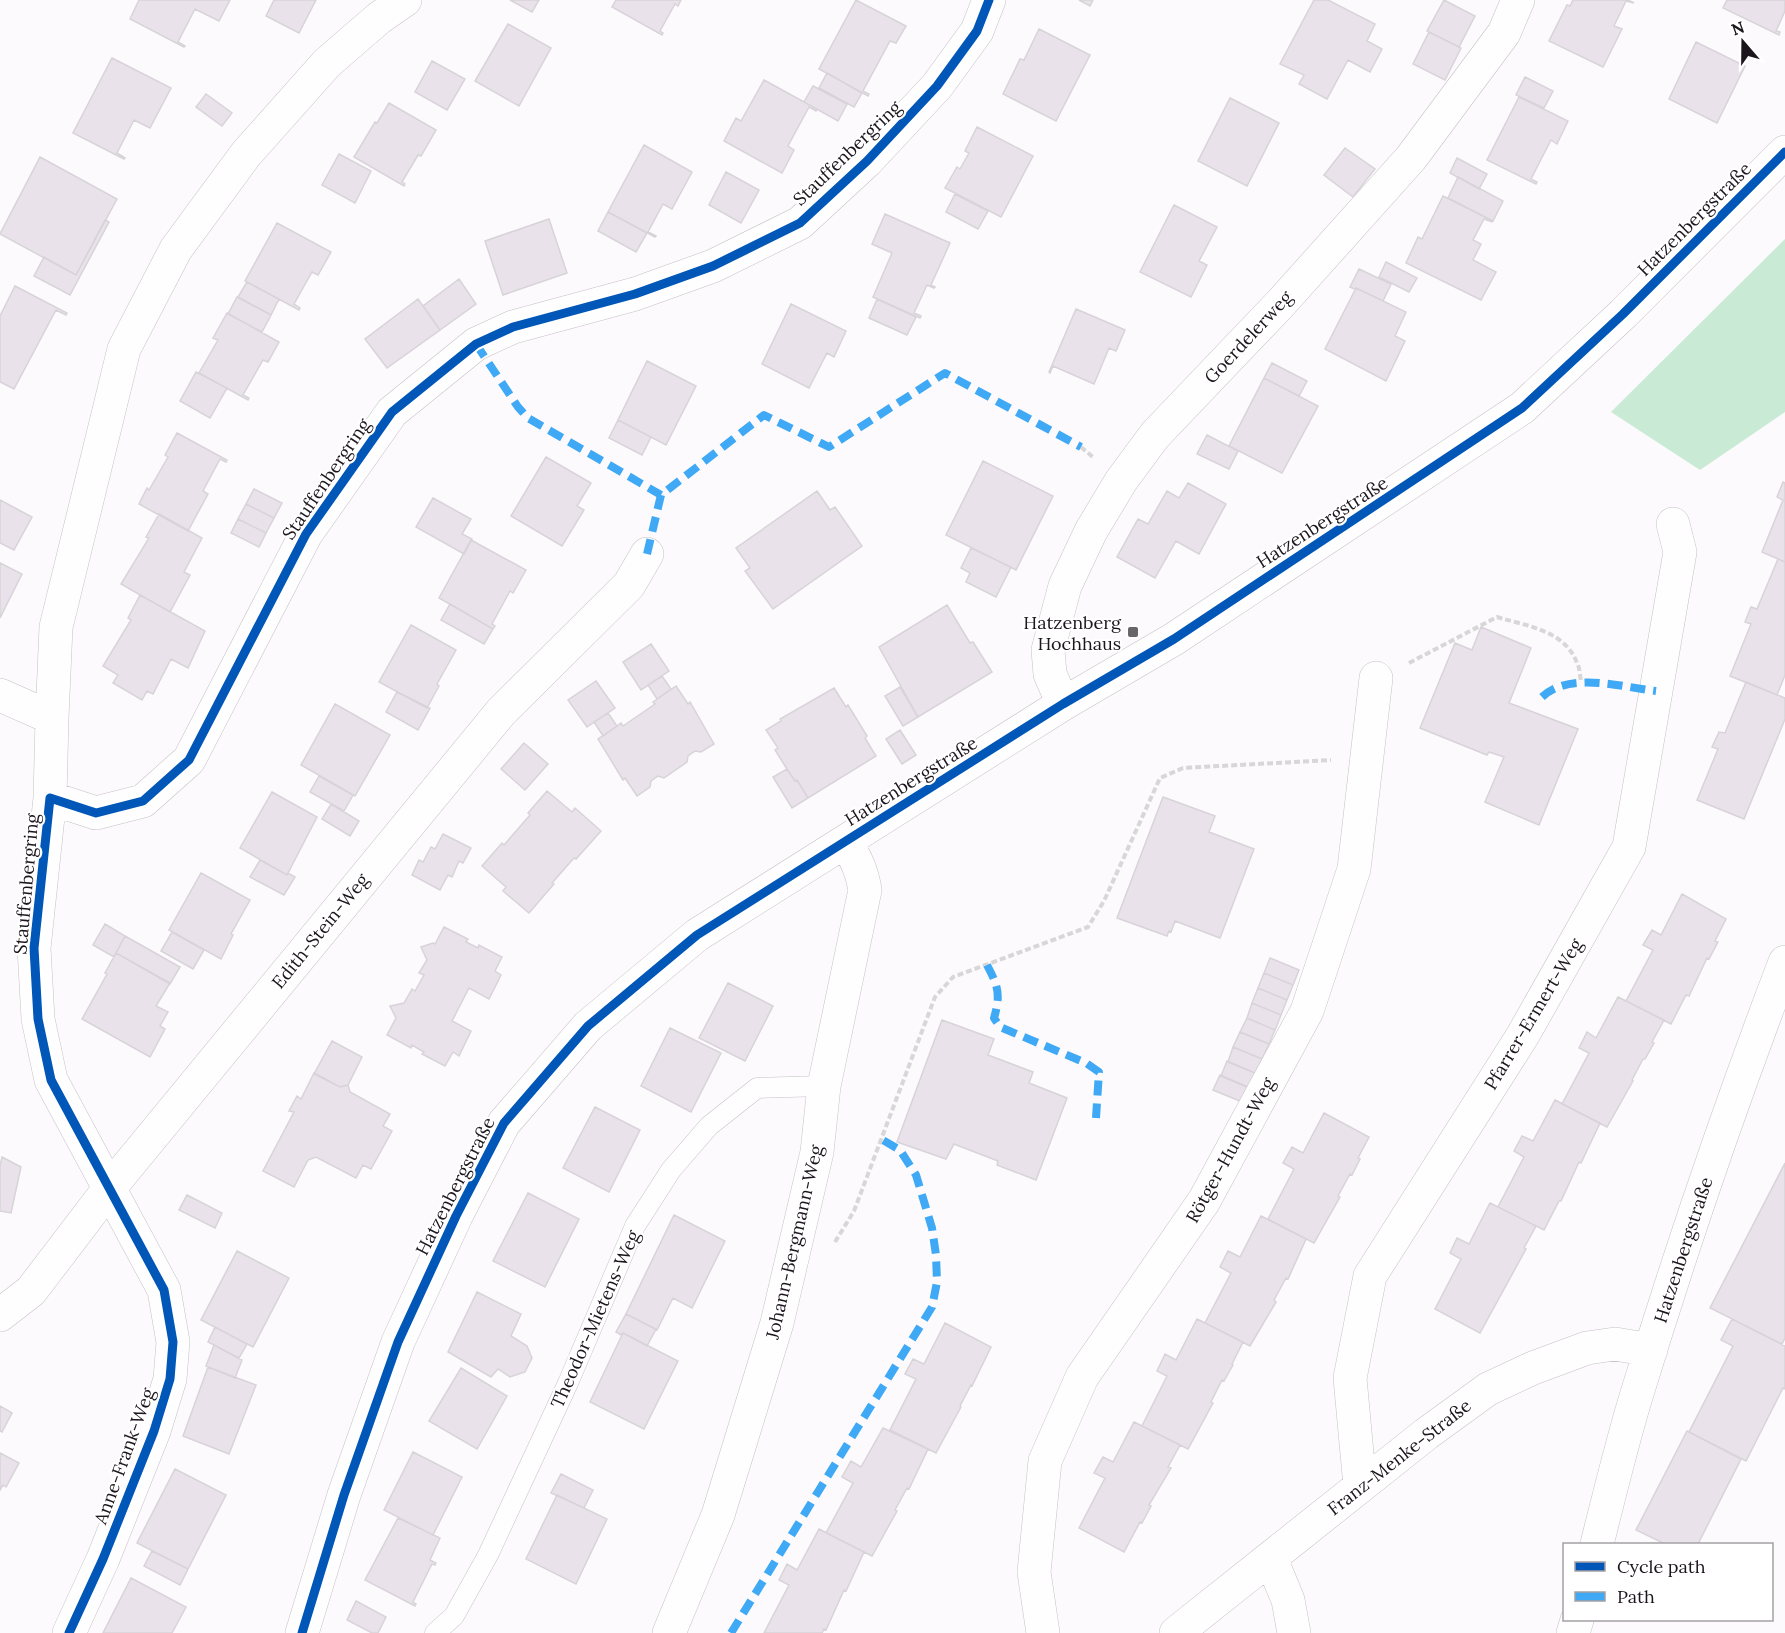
<svg xmlns="http://www.w3.org/2000/svg" width="1785" height="1633" font-family="Lora,serif">
	<rect width="100%" height="100%" fill="#fcfafc"/>
	<path fill="#c9ead4" d="M1785,239V412L1700,470L1611,412Z"/>
	<path fill="#eae2eb" stroke="#d7d3d8" stroke-width="1.5" d="M139,0H230L219,21L195,9L178,42L185,46L184,47L130,19Z
		M274,0H316L299,33L266,16Z
		M510,0H539L532,12Z
		M616,0H681L678,6L675,4L660,31L663,33L662,35L612,7Z
		M856,0L906,26L896,43L890,41L863,91L869,94L868,96L819,69Z
		M1079,0H1093L1090,6Z
		M1314,0H1328L1375,24L1367,41L1382,49L1370,72L1348,60L1327,99L1299,84L1304,75L1280,64Z
		M1444,0L1475,16L1459,47L1427,31Z
		M1573,0H1628L1634,3L1626,1L1614,26L1622,29L1603,67L1549,41L1567,5L1570,6Z
		M1727,0H1785V11L1776,31L1780,32L1779,35L1723,8Z
		M508,24L551,48L519,106L475,81Z
		M1039,29L1090,55L1056,121L1003,94L1020,59L1024,60Z
		M1429,32L1461,48L1445,80L1413,64Z
		M1696,42L1745,66L1717,123L1669,99Z
		M112,58L171,88L150,128L134,120L117,153L125,158L124,159L73,133Z
		M432,61L465,79L447,110L415,92Z
		M827,73L862,93L854,107L819,88Z
		M1525,77L1553,91L1544,108L1516,95Z
		M764,80L817,109L816,111L809,107L788,146L794,150L782,173L724,141L736,118L741,121Z
		M813,86L847,104L838,121L804,102Z
		M206,94L232,113L222,126L196,107Z
		M1519,97L1568,121L1557,144L1551,140L1531,179L1537,182L1536,184L1487,160Z
		M1230,98L1279,123L1247,186L1198,161Z
		M389,103L436,130L421,156L418,155L402,182L405,184L404,186L354,157L375,122L377,123Z
		M977,127L1033,156L1001,217L945,188L957,167L960,169L969,153L965,151Z
		M644,145L692,172L672,209L663,204L648,232L656,236L655,237L608,212Z
		M1345,148L1375,169L1353,197L1324,175Z
		M339,154L371,171L355,203L322,185Z
		M40,157L117,199L76,275L0,234Z
		M1457,158L1487,174L1479,189L1450,173Z
		M726,172L759,190L741,223L709,205Z
		M1458,177L1503,201L1493,221L1448,198Z
		M955,194L988,211L978,229L946,212Z
		M1443,196L1493,221L1492,222L1484,219L1473,240L1481,244L1473,260L1496,272L1481,300L1406,263L1418,237L1422,239Z
		M1174,205L1217,227L1199,261L1207,265L1191,297L1140,272Z
		M608,212L647,233L636,252L598,231Z
		M885,214L950,243L931,285L935,287L934,288L927,285L914,313L921,316L920,318L873,297L892,253L872,244Z
		M549,219L567,273L503,295L485,241Z
		M105,220L109,222L70,295L34,276L44,257L76,275Z
		M277,223L331,252L318,275L312,272L294,304L300,308L299,310L245,281Z
		M1386,262L1417,278L1409,292L1379,277Z
		M1359,269L1391,284L1383,301L1356,288L1355,289L1350,287Z
		M459,279L476,304L440,330L423,306Z
		M247,282L279,299L271,315L238,297Z
		M15,286L67,313L66,315L56,310L14,389L0,382V316Z
		M1356,288L1406,312L1395,336L1405,341L1386,381L1325,349Z
		M237,297L271,315L262,332L228,314Z
		M418,299L440,330L387,368L365,339Z
		M877,299L916,317L907,335L869,318Z
		M791,304L846,331L834,357L827,353L809,388L762,364Z
		M1076,309L1125,330L1116,351L1109,348L1094,384L1053,366L1050,373L1049,372Z
		M227,313L279,342L268,362L263,360L243,395L249,398L248,400L199,373L218,340L213,338Z
		M647,361L696,386L666,445L618,420Z
		M1272,363L1307,381L1299,396L1264,378Z
		M196,372L227,388L210,418L180,401Z
		M1264,378L1318,406L1282,473L1229,446Z
		M618,420L651,437L642,455L609,438Z
		M177,433L227,460L226,462L220,459L203,491L208,494L188,531L139,504L147,488L149,490L168,457L165,455Z
		M1207,435L1238,451L1229,469L1197,454Z
		M546,457L591,483L577,506L584,510L562,546L511,516Z
		M983,461L1053,496L1016,570L946,535Z
		M1783,482L1785,483V562L1762,552L1783,500L1777,497Z
		M1188,483L1226,504L1199,554L1176,541L1155,578L1117,557L1138,519L1148,524L1167,491L1179,498Z
		M254,489L282,503L274,518L246,504Z
		M817,491L830,510L835,507L862,546L773,609L745,571L750,568L736,548Z
		M433,498L471,519L462,534L472,539L464,554L416,527Z
		M0,500L32,517L14,550L0,543Z
		M246,504L274,518L266,533L238,519Z
		M159,514L202,538L184,572L190,575L170,612L121,584L149,538L146,537Z
		M238,519L266,533L259,547L231,533Z
		M471,540L526,570L513,593L510,591L492,624L495,626L493,629L439,598Z
		M971,548L1011,567L996,597L966,582L970,573L961,568Z
		M1778,559L1785,562V675L1777,695L1730,676L1751,624L1745,622L1751,607L1757,609Z
		M0,563L22,574L0,618Z
		M140,595L205,631L188,668L171,659L153,694L147,691L142,700L113,683L118,675L103,666L131,620L128,618Z
		M450,604L493,629L484,644L441,620Z
		M947,605L970,643L973,642L992,672L918,717L879,647Z
		M411,625L456,650L437,684L439,686L427,708L379,682Z
		M1481,627L1531,648L1509,703L1578,729L1539,825L1485,802L1504,757L1489,752L1487,755L1420,728L1455,643L1472,650Z
		M651,644L669,671L641,690L623,662Z
		M662,676L671,689L657,699L648,685Z
		M596,681L615,708L587,727L568,700Z
		M1746,682L1785,698V719L1744,819L1697,800L1718,749L1712,747L1719,732L1725,733Z
		M676,686L688,704L690,702L714,744L701,752L695,751L688,756L687,762L664,778L658,776L651,781L650,787L637,796L625,778L623,780L598,739L617,726L621,723L623,726L655,704L653,702Z
		M900,687L918,717L903,726L885,696Z
		M834,688L846,707L848,705L867,736L865,738L876,756L808,798L797,780L795,781L787,769L775,750L778,748L766,730L781,721L780,719Z
		M397,692L430,708L418,730L386,712Z
		M335,704L390,735L355,796L301,765Z
		M608,713L617,726L603,736L594,722Z
		M900,730L916,755L902,764L886,739Z
		M524,743L548,764L525,790L501,769Z
		M787,769L795,781L797,780L808,798L792,808L773,777Z
		M319,776L353,795L344,811L310,792Z
		M547,791L572,812L575,808L601,831L576,859L574,858L552,883L554,884L529,913L503,891L506,887L482,866L502,843L504,845L530,815L528,813Z
		M272,792L317,817L287,875L240,848Z
		M1163,797L1215,816L1209,832L1254,849L1220,938L1175,921L1171,932L1169,931L1167,936L1117,918Z
		M331,804L359,821L350,836L322,819Z
		M443,834L471,848L463,863L459,861L452,877L448,875L440,890L412,875L419,860L423,862L431,847L435,849Z
		M260,860L287,875L288,873L295,877L284,895L250,877Z
		M201,873L250,900L231,934L233,935L221,959L169,930Z
		M1682,894L1726,919L1715,941L1718,942L1709,959L1707,958L1689,996L1686,995L1671,1024L1626,1001L1653,950L1643,945L1652,930L1661,935Z
		M105,924L125,936L114,957L93,945Z
		M444,927L468,939L466,942L478,948L479,945L502,957L495,971L501,975L489,999L469,988L452,1021L471,1031L459,1056L453,1052L445,1066L422,1054L424,1052L412,1045L411,1048L387,1035L396,1018L390,1006L404,1003L412,989L415,991L424,975L419,973L427,960L421,947L433,943L435,944Z
		M172,932L204,950L193,969L161,951Z
		M125,936L180,967L170,984L116,953Z
		M116,953L170,983L156,1006L168,1012L160,1026L165,1029L150,1057L82,1019L107,974L105,973Z
		M1270,958L1299,970L1293,985L1264,973Z
		M1264,973L1293,985L1287,1000L1258,988Z
		M728,983L773,1006L745,1061L699,1038Z
		M1258,988L1287,1000L1281,1015L1252,1003Z
		M1618,997L1664,1020L1652,1042L1654,1043L1645,1059H1643L1632,1080L1633,1081L1607,1127L1562,1104L1589,1053L1579,1048L1587,1032L1596,1038Z
		M1252,1003L1281,1015L1275,1030L1247,1018Z
		M1247,1018L1275,1030L1269,1044L1240,1032Z
		M942,1020L994,1039L988,1055L1033,1072L1029,1083L1067,1098L1036,1180L997,1165L998,1161L954,1144L946,1159L897,1142Z
		M670,1028L721,1053L691,1112L641,1086Z
		M1240,1032L1269,1044L1262,1059L1233,1047Z
		M332,1041L362,1057L348,1085L340,1087L314,1074Z
		M1233,1047L1262,1059L1255,1073L1228,1062Z
		M1227,1061L1255,1073L1249,1088L1221,1076Z
		M314,1073L340,1087L348,1085L350,1092L390,1114L383,1126L392,1131L371,1169L363,1165L356,1178L316,1157L308,1160L294,1187L263,1171L294,1112L289,1111L297,1096L301,1099Z
		M1220,1075L1248,1087L1242,1102L1213,1090Z
		M1555,1100L1600,1123L1581,1163L1579,1162L1561,1201H1559L1544,1230L1498,1207L1524,1157L1514,1151L1522,1136L1533,1141Z
		M595,1107L640,1130L609,1192L563,1168Z
		M1324,1113L1369,1137L1358,1158L1360,1159L1352,1175L1350,1174L1338,1196L1340,1197L1314,1243L1268,1219L1294,1169L1283,1163L1292,1147L1303,1153Z
		M2,1157L21,1167L11,1213L0,1211V1166Z
		M1785,1163V1338L1782,1344L1710,1308Z
		M528,1193L579,1219L545,1287L493,1261Z
		M187,1195L222,1213L215,1228L179,1210Z
		M1490,1203L1536,1226L1524,1248L1526,1249L1480,1333L1435,1309L1461,1259L1450,1253L1457,1238L1469,1244Z
		M674,1215L725,1241L692,1308L673,1298L657,1330L626,1314Z
		M1261,1216L1306,1239L1288,1279L1286,1278L1274,1300L1276,1302L1250,1346L1205,1323L1231,1273L1220,1267L1228,1251L1240,1257Z
		M237,1251L289,1278L253,1347L201,1320Z
		M477,1292L521,1314L511,1336L527,1346L532,1358L525,1372L510,1377L498,1369L491,1377L448,1352Z
		M626,1314L656,1329L647,1346L623,1333L621,1335L616,1332Z
		M1197,1319L1243,1342L1232,1364L1233,1365L1224,1381L1222,1380L1211,1402L1213,1403L1188,1449L1142,1426L1167,1376L1157,1371L1165,1354L1176,1360Z
		M1732,1319L1785,1346V1389L1783,1388L1746,1461L1689,1432L1733,1346L1721,1340Z
		M945,1323L991,1347L972,1386L971,1385L960,1406L961,1407L936,1453L890,1430L916,1379L905,1374L913,1359L924,1364Z
		M215,1327L247,1344L239,1358L208,1342Z
		M623,1333L678,1361L644,1429L590,1402Z
		M214,1345L242,1360L235,1378L206,1366Z
		M208,1367L256,1385L229,1454L183,1436Z
		M461,1368L507,1396L477,1449L429,1421Z
		M0,1406L12,1413L2,1432L0,1431Z
		M1134,1422L1180,1445L1168,1467L1171,1468L1149,1505L1151,1506L1142,1523L1140,1522L1124,1552L1079,1528L1105,1478L1094,1473L1103,1457L1113,1462Z
		M883,1428L928,1449L909,1489L907,1488L895,1510L897,1511L872,1556L826,1533L853,1483L842,1477L851,1461L861,1467Z
		M1687,1431L1741,1459L1698,1544H1665L1636,1530Z
		M413,1452L462,1477L433,1535L384,1510Z
		M0,1453L19,1463L6,1487L3,1485L0,1490Z
		M175,1469L226,1495L188,1569L137,1543Z
		M561,1474L593,1490L584,1508L551,1493Z
		M557,1495L607,1519L576,1584L526,1559Z
		M398,1518L440,1538L430,1560L436,1563L435,1565L432,1564L413,1602L416,1604L415,1606L365,1580Z
		M819,1529L864,1552L846,1591L844,1590L826,1630L824,1629L822,1633H764L789,1585L779,1580L787,1564L797,1570Z
		M152,1551L188,1569L180,1585L144,1566Z
		M131,1578L186,1607L172,1633H103Z
		M356,1601L386,1617L378,1633H372L347,1620Z"/>
	<g fill="none" stroke-linecap="round" stroke-linejoin="round">
		<g stroke="#c6c1c6" stroke-width="21">
			<path id="service" d="M435,1633L454,1616L488,1555L568,1383L635,1226L671,1170L709,1126L757,1088L824,1086"/>
		</g>
		<g stroke="#c6c1c6" stroke-width="34">
			<path id="minor" d="M0,695L52,718L56,627L124,349L176,249L246,154L327,63L379,18L405,0
				M1063,704L1050,674L1048,650L1065,586L1091,531L1121,481L1155,435L1281,303L1411,158L1504,33L1518,0
				M50,798L52,718
				M0,1315L31,1291L108,1190L501,712L629,585L647,554
				M1360,1486L1350,1378L1370,1276L1523,1035L1629,847L1680,552L1673,524
				M1597,1544C1609,1496 1621,1447 1635,1400C1680,1252 1730,1106 1785,962
				M1271,1559L1288,1600L1294,1633
				M69,1633L103,1559L154,1431L170,1379L173,1342L164,1290L51,1080L38,1019L34,948L50,798L96,813L143,801L189,760L306,534L392,412L476,344L513,327L635,294L713,266L800,223L867,161L937,86L977,31L989,0
				M302,1633L344,1495L398,1342L456,1216L504,1123L588,1026L697,935L1063,704L1174,639L1522,408L1623,314L1785,152
				M669,1633L718,1515L777,1323L817,1152L824,1086L865,890C862,871 856,858 845,842
				M1043,1633L1034,1572L1045,1461L1082,1377L1204,1201L1307,1011L1354,869L1376,678
				M1176,1633L1426,1434L1488,1389L1533,1368L1587,1348L1615,1344L1651,1350
				M1573,1633L1577,1620"/>
		</g>
		<path stroke="#d7d7d7" stroke-width="4" stroke-dasharray="6 3" stroke-linecap="butt" d="M1081,447L1094,458
			M1409,663L1497,617C1526,626 1565,630 1577,663C1580,668 1580,676 1581,682
			M835,1242L854,1211L935,997L953,977L1088,927L1104,901L1160,778L1183,768L1331,760"/>
		<use href="#service" stroke="#fffeff" stroke-width="20"/>
		<use href="#minor" stroke="#fffeff" stroke-width="33"/>
		<path stroke="#3fa9f5" stroke-width="8" stroke-dasharray="15 8" stroke-linecap="butt" d="M476,344L518,407L528,418L661,495
			M647,554L661,495L764,415L829,447L945,373L1081,447
			M1542,697C1570,671 1621,687 1656,691
			M987,965C998,986 1001,994 994,1018L1000,1027L1086,1063L1099,1072L1096,1118
			M731,1633L932,1307L937,1282L936,1255L932,1228L916,1175L900,1150L881,1139"/>
		<g stroke="#fff" stroke-width="13">
			<path id="cycleway" d="M69,1633L103,1559L154,1431L170,1379L173,1342L164,1290L51,1080L38,1019L34,948L50,798L96,813L143,801L189,760L306,534L392,412L476,344L513,327L635,294L713,266L800,223L867,161L937,86L977,31L989,0
				M302,1633L344,1495L398,1342L456,1216L504,1123L588,1026L697,935L1063,704L1174,639L1522,408L1623,314L1785,152"/>
		</g>
		<use href="#cycleway" stroke="#0057b8" stroke-width="9"/>
	</g>
	<rect fill="#6a656b" stroke="#fff" stroke-width="2" x="1127" y="626" width="12" height="12" rx="3"/>
	<g text-anchor="middle" dominant-baseline="central" stroke-width="4.5" stroke-linejoin="round" paint-order="stroke">
		<g font-size="18" fill="#1c151d" stroke="#fff">
			<text transform="translate(847 153) rotate(-44)">Stauffenbergring</text>
			<text transform="translate(1694 219) rotate(-45)">Hatzenbergstraße</text>
			<text transform="translate(1248 337) rotate(-47)">Goerdelerweg</text>
			<text transform="translate(326 479) rotate(-56)">Stauffenbergring</text>
			<text transform="translate(1322 522) rotate(-33)">Hatzenbergstraße</text>
			<text transform="translate(911 781) rotate(-32)">Hatzenbergstraße</text>
			<text transform="translate(26 884) rotate(-85)">Stauffenbergring</text>
			<text transform="translate(320 931) rotate(-51)">Edith-Stein-Weg</text>
			<text transform="translate(1533 1014) rotate(-59)">Pfarrer-Ermert-Weg</text>
			<text transform="translate(1230 1150) rotate(-61)">Rötger-Hundt-Weg</text>
			<text transform="translate(455 1186) rotate(-63)">Hatzenbergstraße</text>
			<text transform="translate(794 1242) rotate(-77)">Johann-Bergmann-Weg</text>
			<text transform="translate(1683 1250) rotate(-72)">Hatzenbergstraße</text>
			<text transform="translate(595 1319) rotate(-66)">Theodor-Mietens-Weg</text>
			<text transform="translate(124 1456) rotate(-70)">Anne-Frank-Weg</text>
			<text transform="translate(1399 1457) rotate(-38)">Franz-Menke-Straße</text>
		</g>
		<g font-size="18" fill="#1c151d" stroke="#fff" text-anchor="end">
			<text x="1121" y="622">Hatzenberg<tspan x="1121" dy="21">Hochhaus</tspan></text>
		</g>
	</g>
	<rect x="1563" y="1543" width="210" height="78" fill="#ffffff" stroke="#a4a1a5" stroke-width="1.5"/>
	<rect x="1575" y="1562" width="30" height="9" fill="#0057b8" stroke="#a4a1a5" stroke-width="1.5"/>
	<text x="1617" y="1573" font-size="18" fill="#1c151d">Cycle path</text>
	<rect x="1575" y="1592" width="30" height="9" fill="#3fa9f5" stroke="#a4a1a5" stroke-width="1.5"/>
	<text x="1617" y="1603" font-size="18" fill="#1c151d">Path</text>
	<g transform="translate(1743 42) rotate(340)" stroke="#ffffff" stroke-width="4.5" paint-order="stroke">
	<path d="M0-4.5L10 22L0 15L-10 22Z" fill="#1c151d"/>
	<text y="-9" font-size="16" font-weight="bold" text-anchor="middle" fill="#1c151d">N</text>
	</g>
</svg>
